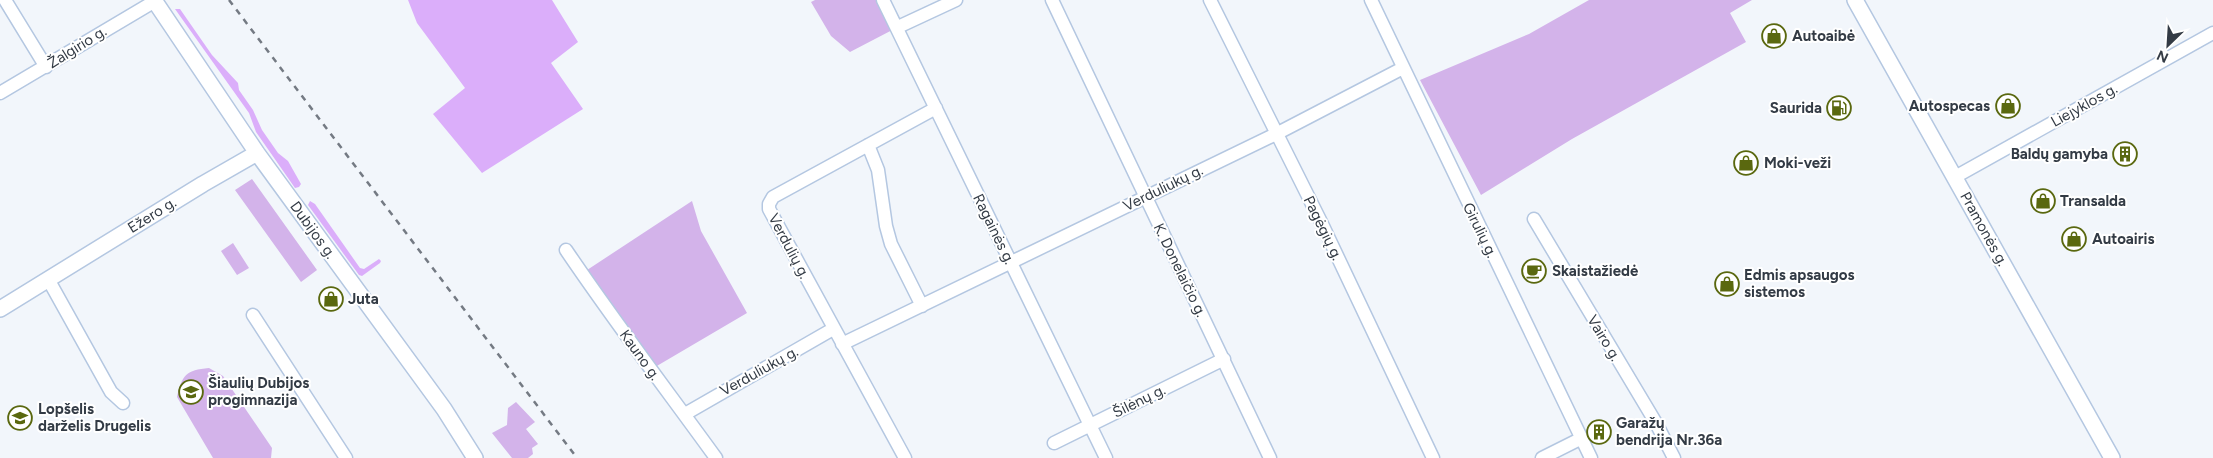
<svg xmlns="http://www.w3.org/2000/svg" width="2213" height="458" font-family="Figtree,sans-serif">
	<rect width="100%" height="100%" fill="#f2f6fb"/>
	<path fill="#d3b3ea" d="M815,0H883L898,27L850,52L831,36L811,2Z
		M1589,0H1752L1730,13L1746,42L1572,139L1481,195L1420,80L1529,34Z
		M252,179L317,270L301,282L235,190Z
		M692,201L701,231L747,313L650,370L581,274Z
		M233,243L249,268L237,275L221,251Z
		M209,368L223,376L272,448L271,458H213L177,397C182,375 186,370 209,368Z
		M516,402L535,422L526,429L538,444L532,448L533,454L528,458H512L492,433L507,425L508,408Z"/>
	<path fill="#dbaefa" d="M408,0H552L578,42L551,63L583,109L482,173L433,114L465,88L417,23Z
		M175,9H180L212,55L238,83L239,90L253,110L262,130L278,153L288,161L301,184L299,187L295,188L256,132L249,113Z
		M310,201L315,204L360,268L364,269L379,259L381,261L380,263L362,276L359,275L308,205Z"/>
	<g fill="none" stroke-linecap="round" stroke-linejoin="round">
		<g stroke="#b4c7e1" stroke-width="15">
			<path id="minor" d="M5,0L46,67
				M883,0L1106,458
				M1052,0L1270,458
				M1210,0L1322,224L1433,458
				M1371,0L1591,458
				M898,27L956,0
				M0,93L155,1
				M868,145L878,170L886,226L891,244L922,306
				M1955,177L2213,33
				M1534,219L1656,423L1674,458
				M566,250C614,321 666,389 716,458
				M48,279L111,392L123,403
				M253,315L346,458
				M842,344L1276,134L1403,68
				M685,414L833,329
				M1054,443L1224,359
				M905,458L769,209V204L773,197L936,108
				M1542,458L1582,438"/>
		</g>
		<g stroke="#b4c7e1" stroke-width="18">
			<path id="major" d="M154,0L257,153L444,409L475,458
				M1855,0L2112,458
				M0,309L203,184L257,153"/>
		</g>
		<use href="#minor" stroke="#fff" stroke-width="12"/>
		<use href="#major" stroke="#fff" stroke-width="15"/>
		<path stroke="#747a83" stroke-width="2.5" stroke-dasharray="6 6" stroke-linecap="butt" d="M229,0L577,458"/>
	</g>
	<defs>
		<g id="shop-ring" transform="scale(1.25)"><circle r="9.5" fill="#fff" stroke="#5a680f" stroke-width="1.5"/><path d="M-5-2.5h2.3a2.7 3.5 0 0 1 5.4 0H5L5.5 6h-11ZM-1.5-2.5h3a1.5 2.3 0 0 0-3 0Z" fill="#5a680f"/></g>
		<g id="fuel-ring" transform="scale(1.25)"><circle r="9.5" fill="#fff" stroke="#5a680f" stroke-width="1.5"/><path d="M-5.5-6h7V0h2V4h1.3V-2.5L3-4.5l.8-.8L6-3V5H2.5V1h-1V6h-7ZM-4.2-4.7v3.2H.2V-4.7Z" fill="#5a680f"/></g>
		<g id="building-ring" transform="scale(1.25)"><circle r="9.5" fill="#fff" stroke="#5a680f" stroke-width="1.5"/><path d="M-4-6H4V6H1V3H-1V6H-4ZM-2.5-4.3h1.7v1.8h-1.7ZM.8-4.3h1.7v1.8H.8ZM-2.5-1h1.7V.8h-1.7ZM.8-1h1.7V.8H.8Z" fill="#5a680f"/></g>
		<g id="cafe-ring" transform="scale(1.25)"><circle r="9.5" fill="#fff" stroke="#5a680f" stroke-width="1.5"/><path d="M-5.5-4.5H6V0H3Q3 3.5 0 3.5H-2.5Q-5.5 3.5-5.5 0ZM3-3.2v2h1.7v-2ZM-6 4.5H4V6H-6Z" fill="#5a680f"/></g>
		<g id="school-ring" transform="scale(1.25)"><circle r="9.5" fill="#fff" stroke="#5a680f" stroke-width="1.5"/><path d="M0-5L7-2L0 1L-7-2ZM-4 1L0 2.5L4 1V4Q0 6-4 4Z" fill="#5a680f"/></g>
	</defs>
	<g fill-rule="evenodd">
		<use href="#shop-ring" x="1774" y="36"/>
		<use href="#shop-ring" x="2008" y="106"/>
		<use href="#fuel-ring" x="1839" y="108"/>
		<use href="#building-ring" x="2125" y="154"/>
		<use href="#shop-ring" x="1746" y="163"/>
		<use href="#shop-ring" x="2043" y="201"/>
		<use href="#shop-ring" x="2074" y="239"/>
		<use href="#cafe-ring" x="1534" y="271"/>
		<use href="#shop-ring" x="1727" y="284"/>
		<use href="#shop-ring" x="331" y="299"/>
		<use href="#school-ring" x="191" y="392"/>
		<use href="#school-ring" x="20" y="418"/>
		<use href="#building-ring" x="1599" y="432"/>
	</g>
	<g text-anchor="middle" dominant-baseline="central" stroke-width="4" stroke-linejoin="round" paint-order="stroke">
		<g font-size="15" font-weight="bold" fill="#333b45" stroke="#fff" text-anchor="start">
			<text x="1792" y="36">Autoaibė</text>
			<text x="1990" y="106" text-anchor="end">Autospecas</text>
			<text x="1822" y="108" text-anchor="end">Saurida</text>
			<text x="2108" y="154" text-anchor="end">Baldų gamyba</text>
			<text x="1764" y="163">Moki-veži</text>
			<text x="2060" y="201">Transalda</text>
			<text x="2092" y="239">Autoairis</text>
			<text x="1552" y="271">Skaistažiedė</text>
			<text x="1744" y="275">Edmis apsaugos<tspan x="1744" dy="17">sistemos</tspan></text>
			<text x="348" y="299">Juta</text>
			<text x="208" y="383">Šiaulių Dubijos<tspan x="208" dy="17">progimnazija</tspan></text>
			<text x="38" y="409">Lopšelis<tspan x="38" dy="17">darželis Drugelis</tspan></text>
			<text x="1616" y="423">Garažų<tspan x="1616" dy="17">bendrija Nr.36a</tspan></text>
		</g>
		<g font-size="15" fill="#333b45" stroke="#fff">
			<text transform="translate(77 47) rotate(-32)">Žalgirio g.</text>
			<text transform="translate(2084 105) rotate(-29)">Liejyklos g.</text>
			<text transform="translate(1163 188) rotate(-26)">Verduliukų g.</text>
			<text transform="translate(152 215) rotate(-32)">Ežero g.</text>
			<text transform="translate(1323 228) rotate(64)">Pagėgių g.</text>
			<text transform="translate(994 229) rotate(64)">Ragainės g.</text>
			<text transform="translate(1984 229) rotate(61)">Pramonės g.</text>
			<text transform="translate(313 230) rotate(54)">Dubijos g.</text>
			<text transform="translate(1480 230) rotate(64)">Girulių g.</text>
			<text transform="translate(789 246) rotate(62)">Verdulių g.</text>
			<text transform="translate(1180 270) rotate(64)">K. Donelaičio g.</text>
			<text transform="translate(1604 338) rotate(59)">Vairo g.</text>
			<text transform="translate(640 355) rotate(54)">Kauno g.</text>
			<text transform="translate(759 371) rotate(-29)">Verduliukų g.</text>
			<text transform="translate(1139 401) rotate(-26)">Šilėnų g.</text>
		</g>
	</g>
	<g transform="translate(2168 45) rotate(205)" stroke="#ffffff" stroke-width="4" paint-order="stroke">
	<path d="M0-4L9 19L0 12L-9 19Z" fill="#333b45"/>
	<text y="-8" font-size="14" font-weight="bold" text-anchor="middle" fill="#333b45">N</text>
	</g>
</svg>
